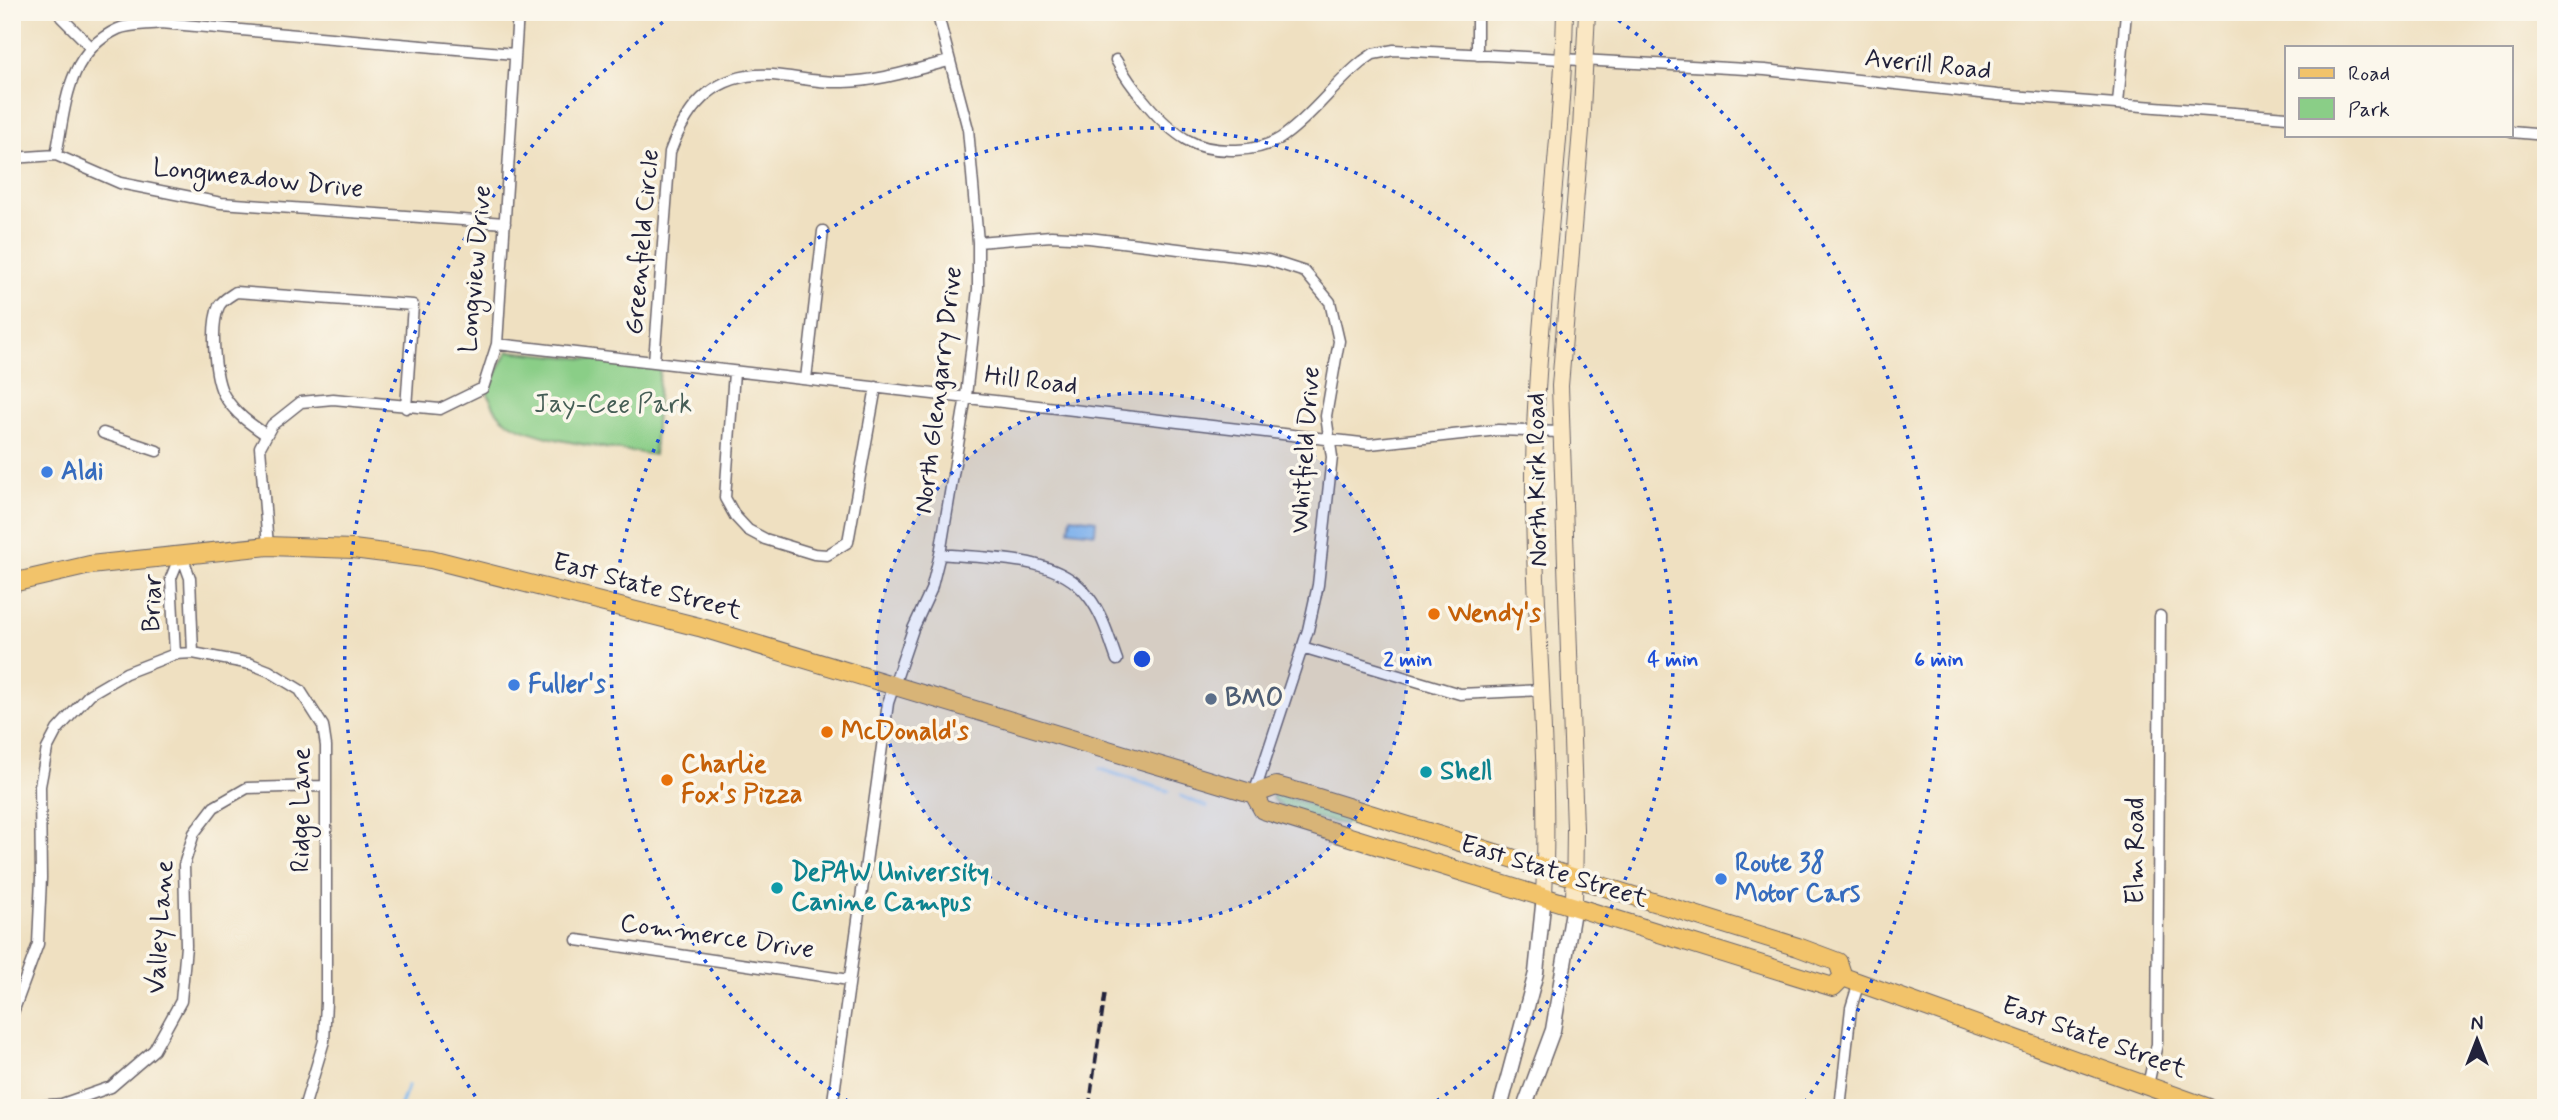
<svg xmlns="http://www.w3.org/2000/svg" width="2558" height="1120" font-family="Mynerve,sans-serif">
	<rect width="100%" height="100%" fill="#fbf7ec"/>
	<filter id="ink" filterUnits="userSpaceOnUse"><feTurbulence type="fractalNoise" baseFrequency=".0143" numOctaves="2"/><feDisplacementMap in="SourceGraphic" scale="14" xChannelSelector="R" yChannelSelector="G"/><feConvolveMatrix kernelMatrix="1 2 1 2 8 2 1 2 1" color-interpolation-filters="sRGB"/></filter>
	<filter id="wash" filterUnits="userSpaceOnUse"><feTurbulence type="fractalNoise" baseFrequency=".00686" numOctaves="4" result="noise"/><feDisplacementMap in="SourceGraphic" scale="28" xChannelSelector="R" yChannelSelector="G"/><feGaussianBlur stdDeviation="1.57" result="paint"/><feColorMatrix in="noise" values="0 0 0 0 0 0 0 0 0 0 0 0 0 0 0 0 0 1.4 0 .05"/><feComposite in="paint" operator="in"/></filter>
	<g filter="url(#wash)">
		<rect width="100%" height="100%" fill="#efe0c1"/>
		<path fill="#8ace87" stroke="#567861" stroke-width="2" d="M508,351L660,366L654,455C612,448 545,443 508,422C496,415 492,403 487,391Z
			M1274,793L1396,831C1365,826 1292,822 1272,798Z"/>
		<path fill="#7ebaf0" stroke="#506e96" stroke-width="2" d="M1071,517L1096,520L1095,533L1069,530Z"/>
		<g fill="none" stroke-linecap="round" stroke-linejoin="round">
			<path stroke="#7ebaf0" stroke-width="3.5" d="M1100,769L1168,791
				M1181,796L1207,807
				M400,1108L408,1086"/>
		</g>
	</g>
	<g filter="url(#ink)">
		<g fill="none" stroke-linecap="round" stroke-linejoin="round">
			<g stroke="#6a646a" stroke-width="13">
				<path id="minor" d="M61,17L90,46
					M1477,55V12
					M1116,60C1130,86 1161,125 1187,140C1213,155 1262,153 1285,135C1314,114 1335,83 1363,61L1373,54L1394,50L1765,70L1998,95L2287,117
					M2118,104L2126,12
					M2511,132L2546,135
					M56,155C66,106 66,53 118,29C130,24 148,25 161,23L514,54
					M12,158L56,155L120,183L221,203L505,223
					M978,242L1051,236L1089,238L1268,260L1305,272L1330,302L1339,341L1326,416L1332,457L1318,585L1308,630L1254,794
					M497,344L1370,444L1498,430L1560,432
					M654,362L670,152C688,103 717,71 773,75C796,77 820,83 843,82C880,81 913,70 949,61
					M734,372L725,498L735,516L748,530L765,539L814,554L827,555L848,542L876,387
					M806,379L823,231
					M103,433L157,451
					M265,434C249,423 236,414 225,397C214,380 210,325 219,306C222,300 230,296 236,292L413,305L406,408
					M268,546L260,447L272,425L301,402L333,399L440,409L483,388L497,344L518,12
					M181,553L190,578L193,653
					M940,554C986,559 1057,554 1088,596C1103,615 1109,638 1117,660
					M1302,647L1460,694L1542,690
					M175,654L171,578L181,553
					M577,940L849,980
					M12,1015L38,944L41,878L40,786L47,749L57,730L90,694L126,673L175,654L193,653L251,664L269,671L300,690L323,726L326,746V1002L324,1041L304,1108
					M2148,1085L2157,1044L2160,616
					M12,1108L62,1104L111,1087L154,1050L181,1001L186,946L184,865L194,833L214,807L247,788L324,786
					M832,1108L888,703L913,629L931,590L940,554L966,396L978,289V242L968,129L937,12
					M1840,1108L1851,1008L1859,982"/>
			</g>
			<g stroke="#6a646a" stroke-width="17">
				<path id="tertiary" d="M1500,1108L1536,973L1544,896
					M1524,1108L1553,1030L1574,905"/>
			</g>
			<g stroke="#6a646a" stroke-width="18">
				<path id="secondary" d="M1544,896C1551,741 1529,585 1535,430C1540,290 1562,152 1565,12
					M1574,905L1575,829L1560,386L1581,130L1587,12"/>
			</g>
			<g stroke="#6a646a" stroke-width="20">
				<path id="primary" d="M12,583L90,565L268,546L353,549L431,559L699,627L1254,794L1276,786L1312,796L1798,947L1838,962L1843,977
					M1254,794L1263,810L1833,987L1843,977
					M1843,977L2209,1108"/>
			</g>
			<use href="#minor" stroke="#fff" stroke-width="10"/>
			<use href="#tertiary" stroke="#fff" stroke-width="14"/>
			<use href="#secondary" stroke="#fae7c3" stroke-width="16"/>
			<use href="#primary" stroke="#f2c36a" stroke-width="18"/>
			<path stroke="#22223b" stroke-width="3.5" stroke-dasharray="10 5" stroke-linecap="butt" d="M1089,1108L1105,994"/>
		</g>
	</g>
	<circle cx="1142" cy="659" r="266" fill="#1d4ed8" fill-opacity=".12"/>
	<g fill="none" stroke="#1d4ed8" stroke-width="3.5" stroke-dasharray="3.5 7">
		<circle cx="1142" cy="659" r="266"/>
		<path d="M857 1107A531 531 0 1 1 1427 1107"/>
		<path d="M481 1105A797 797 0 0 1 674 14M1610 14A797 797 0 0 1 1803 1105"/>
	</g>
	<g fill="#3f7fe0" stroke="#fbf7ec" stroke-width="2.5">
		<circle cx="47" cy="472" r="7"/>
		<circle cx="514" cy="685" r="7"/>
		<circle cx="1721" cy="879" r="7"/>
	</g>
	<g fill="#e8710a" stroke="#fbf7ec" stroke-width="2.5">
		<circle cx="1434" cy="614" r="7"/>
		<circle cx="827" cy="732" r="7"/>
		<circle cx="667" cy="780" r="7"/>
	</g>
	<circle fill="#5c6f8a" stroke="#fbf7ec" stroke-width="2.5" cx="1211" cy="699" r="7"/>
	<g fill="#0f9aa8" stroke="#fbf7ec" stroke-width="2.5">
		<circle cx="1426" cy="772" r="7"/>
		<circle cx="777" cy="888" r="7"/>
	</g>
	<g text-anchor="middle" dominant-baseline="central" stroke-width="7" stroke-linejoin="round" paint-order="stroke">
		<g font-size="26" fill="#22223b" stroke="#fbf7ec">
			<text transform="translate(1928 65) rotate(6)">Averill Road</text>
			<text transform="translate(258 179) rotate(6)">Longmeadow Drive</text>
			<text transform="translate(643 242) rotate(-85)">Greenfield Circle</text>
			<text transform="translate(476 269) rotate(-85)">Longview Drive</text>
			<text transform="translate(1031 381) rotate(7)">Hill Road</text>
			<text transform="translate(939 390) rotate(-83)">North Glengarry Drive</text>
			<text transform="translate(1306 450) rotate(-86)">Whitfield Drive</text>
			<text transform="translate(1538 480) rotate(-91)">North Kirk Road</text>
			<text transform="translate(647 587) rotate(15)">East State Street</text>
			<text transform="translate(153 603) rotate(-88)">Briar</text>
			<text transform="translate(302 810) rotate(-90)">Ridge Lane</text>
			<text transform="translate(2136 851) rotate(-90)">Elm Road</text>
			<text transform="translate(1554 872) rotate(17)">East State Street</text>
			<text transform="translate(161 927) rotate(-86)">Valley Lane</text>
			<text transform="translate(717 937) rotate(8)">Commerce Drive</text>
			<text transform="translate(2094 1038) rotate(20)">East State Street</text>
		</g>
		<g font-size="26" fill="#465e56" stroke="#fbf7ec">
			<text x="613" y="405">Jay-Cee Park</text>
		</g>
		<g font-size="26" font-weight="bold" fill="#366cbe" stroke="#fbf7ec" text-anchor="start">
			<text x="61" y="472">Aldi</text>
			<text x="528" y="685">Fuller's</text>
			<text x="1735" y="864">Route 38<tspan x="1735" dy="30">Motor Cars</tspan></text>
		</g>
		<g font-size="26" font-weight="bold" fill="#c56008" stroke="#fbf7ec" text-anchor="start">
			<text x="1448" y="614">Wendy's</text>
			<text x="841" y="732">McDonald's</text>
			<text x="681" y="765">Charlie<tspan x="681" dy="30">Fox's Pizza</tspan></text>
		</g>
		<g font-size="26" font-weight="bold" fill="#4e5e75" stroke="#fbf7ec" text-anchor="start">
			<text x="1225" y="699">BMO</text>
		</g>
		<g font-size="26" font-weight="bold" fill="#0d838f" stroke="#fbf7ec" text-anchor="start">
			<text x="1440" y="772">Shell</text>
			<text x="791" y="873">DePAW University<tspan x="791" dy="30">Canine Campus</tspan></text>
		</g>
	</g>
	<circle cx="1142" cy="659" r="10" fill="#1d4ed8" stroke="#fbf7ec" stroke-width="3.5"/>
	<g font-size="21" text-anchor="middle" font-weight="bold" fill="#1d4ed8" stroke="#fbf7ec" stroke-width="7" stroke-linejoin="round" paint-order="stroke">
		<text x="1408" y="666">2 min</text>
		<text x="1673" y="666">4 min</text>
		<text x="1939" y="666">6 min</text>
	</g>
	<rect width="2558" height="1120" fill="none" stroke="#fbf7ec" stroke-width="42"/>
	<rect x="2285" y="46" width="228" height="91" fill="#fbf7ec" stroke="#a4a2a5" stroke-width="2"/>
	<rect x="2299" y="68" width="35" height="10" fill="#f2c36a" stroke="#a4a2a5" stroke-width="2"/>
	<text x="2348" y="80" font-size="21" fill="#22223b">Road</text>
	<rect x="2299" y="98" width="35" height="21" fill="#8ace87" stroke="#a4a2a5" stroke-width="2"/>
	<text x="2348" y="116" font-size="21" fill="#22223b">Park</text>
	<g transform="translate(2477 1040)" stroke="#fbf7ec" stroke-width="5" paint-order="stroke">
	<path d="M0-5L12 26L0 18L-12 26Z" fill="#22223b"/>
	<text y="-10" font-size="19" font-weight="bold" text-anchor="middle" fill="#22223b">N</text>
	</g>
</svg>
